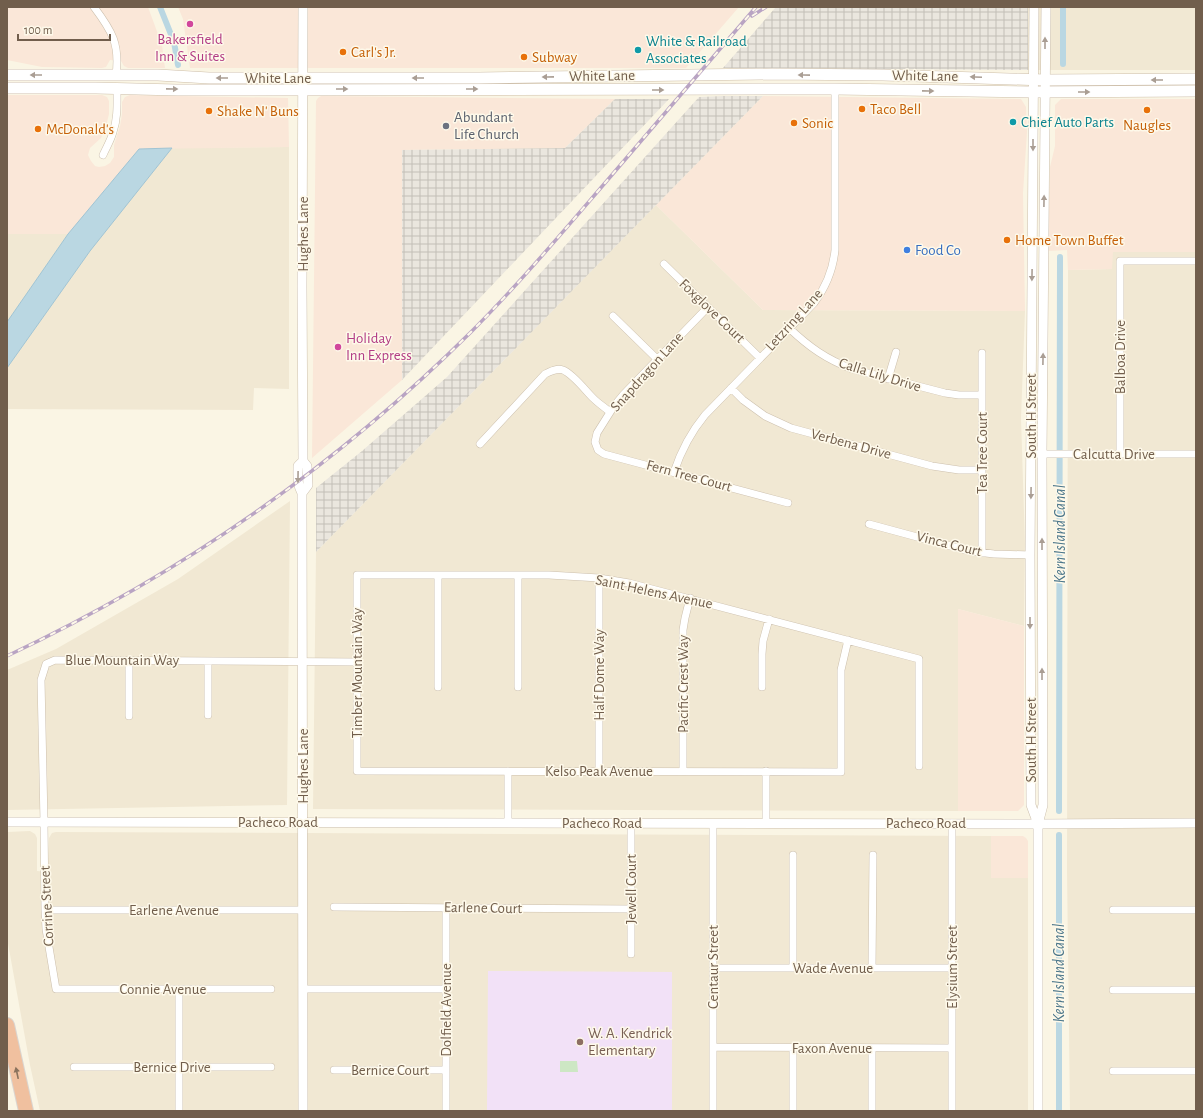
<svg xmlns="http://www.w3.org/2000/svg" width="1203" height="1118" font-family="'Alegreya Sans',sans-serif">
	<defs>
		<pattern id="industrial-grid" width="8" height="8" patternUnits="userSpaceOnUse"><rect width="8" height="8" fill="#eae6de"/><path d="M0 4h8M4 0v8" fill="none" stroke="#c2beb6"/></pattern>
	</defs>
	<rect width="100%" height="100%" fill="#faf5e4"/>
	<path fill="#f1e8d3" d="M1028,7H1196V70H1028Z
		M289,147V389L254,388L253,410L7,409V368L90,251L172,148Z
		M656,205L763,310L1025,311L1021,418L1025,544L1024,626L958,609V811L313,809L316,552Z
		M7,234H68L7,322Z
		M1112,252H1196V1111H1070L1067,870L1068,270L1112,269Z
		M290,501L287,805L7,810V670L56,649L178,579Z
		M30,831L35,834L37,838V871L48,872L49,838L52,833L56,832L991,836V878H1028V1111H40L30,1065L7,938V832Z"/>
	<path fill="#fae7d8" d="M7,7H148L162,45L165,68H128L124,66L121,61L110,60L106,67L102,68L42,67L7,60Z
		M178,7H739L686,68H190L183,19Z
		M7,95H102L107,97L109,101V114L105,130L101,138L90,148L88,155L91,161L95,166L99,167L105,166L110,163L114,157V145L120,126L122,114V102L125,97L130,95L288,98L289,147L139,149L68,234H7Z
		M321,96L615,99L565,148L402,150V380L312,458L316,101L318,98Z
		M763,96L1021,99L1026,107L1027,132L1023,193L1025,311L763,310L656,205Z
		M1061,99H1196V252H1113L1112,269L1068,270L1067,250L1048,251L1050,167L1055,146V105Z
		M958,609L1024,626V805L1018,811H958Z
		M991,836H1023L1026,838L1028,841V878H991Z"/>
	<path fill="url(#industrial-grid)" d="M776,7H1028V70L723,68Z
		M723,96H763L316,552V488L362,451L447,377L699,97Z
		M615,99H669L402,380V150L565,148Z"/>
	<path fill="#f2e1f7" d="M488,971L672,972V1111H487Z"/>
	<path fill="#cde7c4" d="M560,1061H577L578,1072H560Z"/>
	<path fill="#bad7e2" stroke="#a1c4d3" d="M172,148L90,251L7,368V322L68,234L139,149Z"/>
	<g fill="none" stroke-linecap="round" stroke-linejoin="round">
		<path stroke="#bad7e2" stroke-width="6" d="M160,7L174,42L178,65
			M1063,64V7
			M1059,811L1060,257
			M1059,1111V835"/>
		<g stroke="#cdc0ae" stroke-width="8">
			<path id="minor" d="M94,7C112,31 120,44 116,75
				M103,155C106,148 111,140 113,132C118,118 117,103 117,88
				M664,264L760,358
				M708,307L623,395L614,406L597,433L595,442L598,450L604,454L788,503
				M613,316L657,359
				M789,328C809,347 826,359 852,369L945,393L959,395H982
				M888,379L896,352
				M731,388L743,400L765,416L791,428L932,466L959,470H982
				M480,444L545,374C551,371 557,368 563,370C573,374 585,390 593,398C598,403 604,407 610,412
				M1031,454H1196
				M1120,454V261H1196
				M674,472C681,451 691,432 705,415L814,303C826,287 833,270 835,250V89
				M869,524L969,551L994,554L1030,555
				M982,553V353
				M848,640L841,670V772L357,771V575H549L599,578L629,583L919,659V766
				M129,660V716
				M438,687V575
				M518,687V575
				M762,687V654L763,641L769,619
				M208,715V661
				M599,771V578
				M683,771V630L685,618L690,598
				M508,823V771
				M766,823V771
				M334,907L631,909
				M45,910H303
				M1113,910H1196
				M631,954V823
				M713,968H952
				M793,968V855
				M872,968L873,855
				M179,989V1111
				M271,989H56L46,929L45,910L44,822L41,680L46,664L55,660L357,662
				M303,989H446
				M1113,990H1196
				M713,1047L952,1048
				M74,1067H271
				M334,1070H446
				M1113,1071H1196
				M446,1111V908
				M713,1111V823
				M793,1111V1048
				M872,1111V1048
				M952,1111V823"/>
		</g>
		<g stroke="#cdc0ae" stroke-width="10">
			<path id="tertiary" d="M1034,7L1030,555L1031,805L1038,824
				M303,461L298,466C298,477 297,484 302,493L303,1111
				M302,493L308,485L307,466L303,461L302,287L303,7
				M7,822L1038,824L1196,823
				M1038,1111V824L1043,805L1042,454L1046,7"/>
		</g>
		<g stroke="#cebfaa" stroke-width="12">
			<path id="secondary" d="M7,75H158L209,78H479L773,74L883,75L1045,80L1196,79
				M7,88H96L177,90L835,89L1033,92L1196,91"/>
		</g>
		<g stroke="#dad5d0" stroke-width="16">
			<path id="motorway" d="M7,1025L26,1111"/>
		</g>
		<use href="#minor" stroke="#fff" stroke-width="7"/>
		<use href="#tertiary" stroke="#fff" stroke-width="9"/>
		<use href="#secondary" stroke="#fff" stroke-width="11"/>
		<use href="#motorway" stroke="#f0c09f" stroke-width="14"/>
		<g stroke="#b9a4c3" stroke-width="3.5">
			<path id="rail" d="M752,16L766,7
				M7,656C181,574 334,468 471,332C518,285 561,234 605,183C655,124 706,66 756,7"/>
		</g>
		<use href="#rail" stroke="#fef9ea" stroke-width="2" stroke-dasharray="6" stroke-linecap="butt"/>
	</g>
	<defs><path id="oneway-solid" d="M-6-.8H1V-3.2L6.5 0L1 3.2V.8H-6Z"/></defs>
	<g fill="#aa9e94">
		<use href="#oneway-solid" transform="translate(1045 43) rotate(-90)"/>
		<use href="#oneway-solid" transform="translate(36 75) rotate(-180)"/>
		<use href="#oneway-solid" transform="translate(804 75) rotate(-179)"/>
		<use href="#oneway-solid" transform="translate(548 77) rotate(179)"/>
		<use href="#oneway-solid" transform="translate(976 77) rotate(-178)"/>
		<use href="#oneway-solid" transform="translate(222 78) rotate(-180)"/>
		<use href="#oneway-solid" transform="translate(418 78) rotate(180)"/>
		<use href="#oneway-solid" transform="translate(1157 80) rotate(180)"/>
		<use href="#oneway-solid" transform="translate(172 89) rotate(1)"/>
		<use href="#oneway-solid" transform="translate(342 89)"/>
		<use href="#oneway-solid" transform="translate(472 89)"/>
		<use href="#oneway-solid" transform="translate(658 90)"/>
		<use href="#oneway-solid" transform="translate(928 91) rotate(1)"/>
		<use href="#oneway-solid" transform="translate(1084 92)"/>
		<use href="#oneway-solid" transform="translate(1033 145) rotate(90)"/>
		<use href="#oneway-solid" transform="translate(1044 201) rotate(-89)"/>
		<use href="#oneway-solid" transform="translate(1032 275) rotate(91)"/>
		<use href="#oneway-solid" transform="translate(1043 359) rotate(-89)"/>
		<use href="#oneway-solid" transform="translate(298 477) rotate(91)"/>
		<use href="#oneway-solid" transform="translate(1031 493) rotate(91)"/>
		<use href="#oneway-solid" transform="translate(1042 544) rotate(-90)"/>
		<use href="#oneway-solid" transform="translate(1030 623) rotate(90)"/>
		<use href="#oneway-solid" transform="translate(1042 674) rotate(-90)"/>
	</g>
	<use fill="#8a725d" href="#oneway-solid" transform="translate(17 1073) rotate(-102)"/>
	<g fill="#d1479c" stroke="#fef9ea" stroke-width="1.5">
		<circle cx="190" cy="24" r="4"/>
		<circle cx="338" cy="347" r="4"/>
	</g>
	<g fill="#0f9aa8" stroke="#fef9ea" stroke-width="1.5">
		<circle cx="638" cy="50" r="4"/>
		<circle cx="1013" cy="122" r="4"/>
	</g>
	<g fill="#e8710a" stroke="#fef9ea" stroke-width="1.5">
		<circle cx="343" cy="52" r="4"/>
		<circle cx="524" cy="57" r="4"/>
		<circle cx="862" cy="109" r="4"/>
		<circle cx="1147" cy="110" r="4"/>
		<circle cx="209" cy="111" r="4"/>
		<circle cx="794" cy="123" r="4"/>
		<circle cx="38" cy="129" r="4"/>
		<circle cx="1007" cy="240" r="4"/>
	</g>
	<circle fill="#6b7280" stroke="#fef9ea" stroke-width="1.5" cx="446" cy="126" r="4"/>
	<circle fill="#3f7fe0" stroke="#fef9ea" stroke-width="1.5" cx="907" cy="250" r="4"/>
	<circle fill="#8d6e63" stroke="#fef9ea" stroke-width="1.5" cx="580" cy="1042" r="4"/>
	<g text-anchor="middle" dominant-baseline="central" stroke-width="3" stroke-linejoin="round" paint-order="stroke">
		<g font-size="15" fill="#b23c85" stroke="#fef9ea">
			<text x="190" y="39">Bakersfield<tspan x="190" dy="17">Inn &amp; Suites</tspan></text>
			<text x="346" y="338" text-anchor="start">Holiday<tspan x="346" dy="17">Inn Express</tspan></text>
		</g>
		<g font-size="15" fill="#0d838f" stroke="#fef9ea" text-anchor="start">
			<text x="646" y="41">White &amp; Railroad<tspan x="646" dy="17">Associates</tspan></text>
			<text x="1021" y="122">Chief Auto Parts</text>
		</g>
		<g font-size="15" fill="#c56008" stroke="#fef9ea" text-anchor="start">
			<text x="351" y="52">Carl's Jr.</text>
			<text x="532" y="57">Subway</text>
			<text x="870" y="109">Taco Bell</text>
			<text x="217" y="111">Shake N' Buns</text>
			<text x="802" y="123">Sonic</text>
			<text x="1147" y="125" text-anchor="middle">Naugles</text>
			<text x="46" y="129">McDonald's</text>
			<text x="1015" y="240">Home Town Buffet</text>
		</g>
		<g font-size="15" fill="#715e4c" stroke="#fef9ea">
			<text transform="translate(602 76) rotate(-1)">White Lane</text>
			<text transform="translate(925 76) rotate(1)">White Lane</text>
			<text x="278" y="78">White Lane</text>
			<text transform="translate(303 234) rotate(-90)">Hughes Lane</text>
			<text transform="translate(712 311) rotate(44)">Foxglove Court</text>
			<text transform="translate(794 320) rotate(-48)">Letzring Lane</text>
			<text transform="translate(1120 357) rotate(-90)">Balboa Drive</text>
			<text transform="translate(647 372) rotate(-48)">Snapdragon Lane</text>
			<text transform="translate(880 375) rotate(17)">Calla Lily Drive</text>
			<text transform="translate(1031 416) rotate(-90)">South H Street</text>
			<text transform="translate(851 444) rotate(15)">Verbena Drive</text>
			<text transform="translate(982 453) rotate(-90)">Tea Tree Court</text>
			<text x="1114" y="454">Calcutta Drive</text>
			<text transform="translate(689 476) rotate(15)">Fern Tree Court</text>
			<text transform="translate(949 544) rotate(14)">Vinca Court</text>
			<text transform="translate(654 592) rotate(12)">Saint Helens Avenue</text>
			<text x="122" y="660">Blue Mountain Way</text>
			<text transform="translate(357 673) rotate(-90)">Timber Mountain Way</text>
			<text transform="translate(599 675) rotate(-90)">Half Dome Way</text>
			<text transform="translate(683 684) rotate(-90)">Pacific Crest Way</text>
			<text transform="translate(1031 740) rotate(-90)">South H Street</text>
			<text transform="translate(303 766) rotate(-90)">Hughes Lane</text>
			<text x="599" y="771">Kelso Peak Avenue</text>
			<text x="278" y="822">Pacheco Road</text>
			<text x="602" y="823">Pacheco Road</text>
			<text x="926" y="823">Pacheco Road</text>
			<text transform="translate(631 889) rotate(-90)">Jewell Court</text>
			<text transform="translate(47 906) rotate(-93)">Corrine Street</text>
			<text transform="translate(483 908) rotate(1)">Earlene Court</text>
			<text x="174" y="910">Earlene Avenue</text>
			<text transform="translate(713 967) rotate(-90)">Centaur Street</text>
			<text transform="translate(952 967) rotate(-90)">Elysium Street</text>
			<text x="833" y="968">Wade Avenue</text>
			<text x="163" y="989">Connie Avenue</text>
			<text transform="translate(446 1010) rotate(-90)">Dolfield Avenue</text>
			<text x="832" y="1048">Faxon Avenue</text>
			<text x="172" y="1067">Bernice Drive</text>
			<text x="390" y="1070">Bernice Court</text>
		</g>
		<g font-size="15" fill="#5b616d" stroke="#fef9ea" text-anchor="start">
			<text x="454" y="117">Abundant<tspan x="454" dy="17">Life Church</tspan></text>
		</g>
		<g font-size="15" fill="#366cbe" stroke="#fef9ea" text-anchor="start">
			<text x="915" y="250">Food Co</text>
		</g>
		<g font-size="15" fill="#785e54" stroke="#fef9ea" text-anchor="start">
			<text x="588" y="1033">W. A. Kendrick<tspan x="588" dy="17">Elementary</tspan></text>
		</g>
		<g font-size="16" font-style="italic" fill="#4b768a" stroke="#fef9ea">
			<text transform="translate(1060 534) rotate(-90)">Kern Island Canal</text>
			<text transform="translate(1059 973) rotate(-90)">Kern Island Canal</text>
		</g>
	</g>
	<rect width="1203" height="1118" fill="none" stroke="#715e4c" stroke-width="16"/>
	<path d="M18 34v6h92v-6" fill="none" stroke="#715e4c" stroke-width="2"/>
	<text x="24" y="34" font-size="12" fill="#715e4c" stroke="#fef9ea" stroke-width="3" paint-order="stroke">100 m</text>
</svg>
